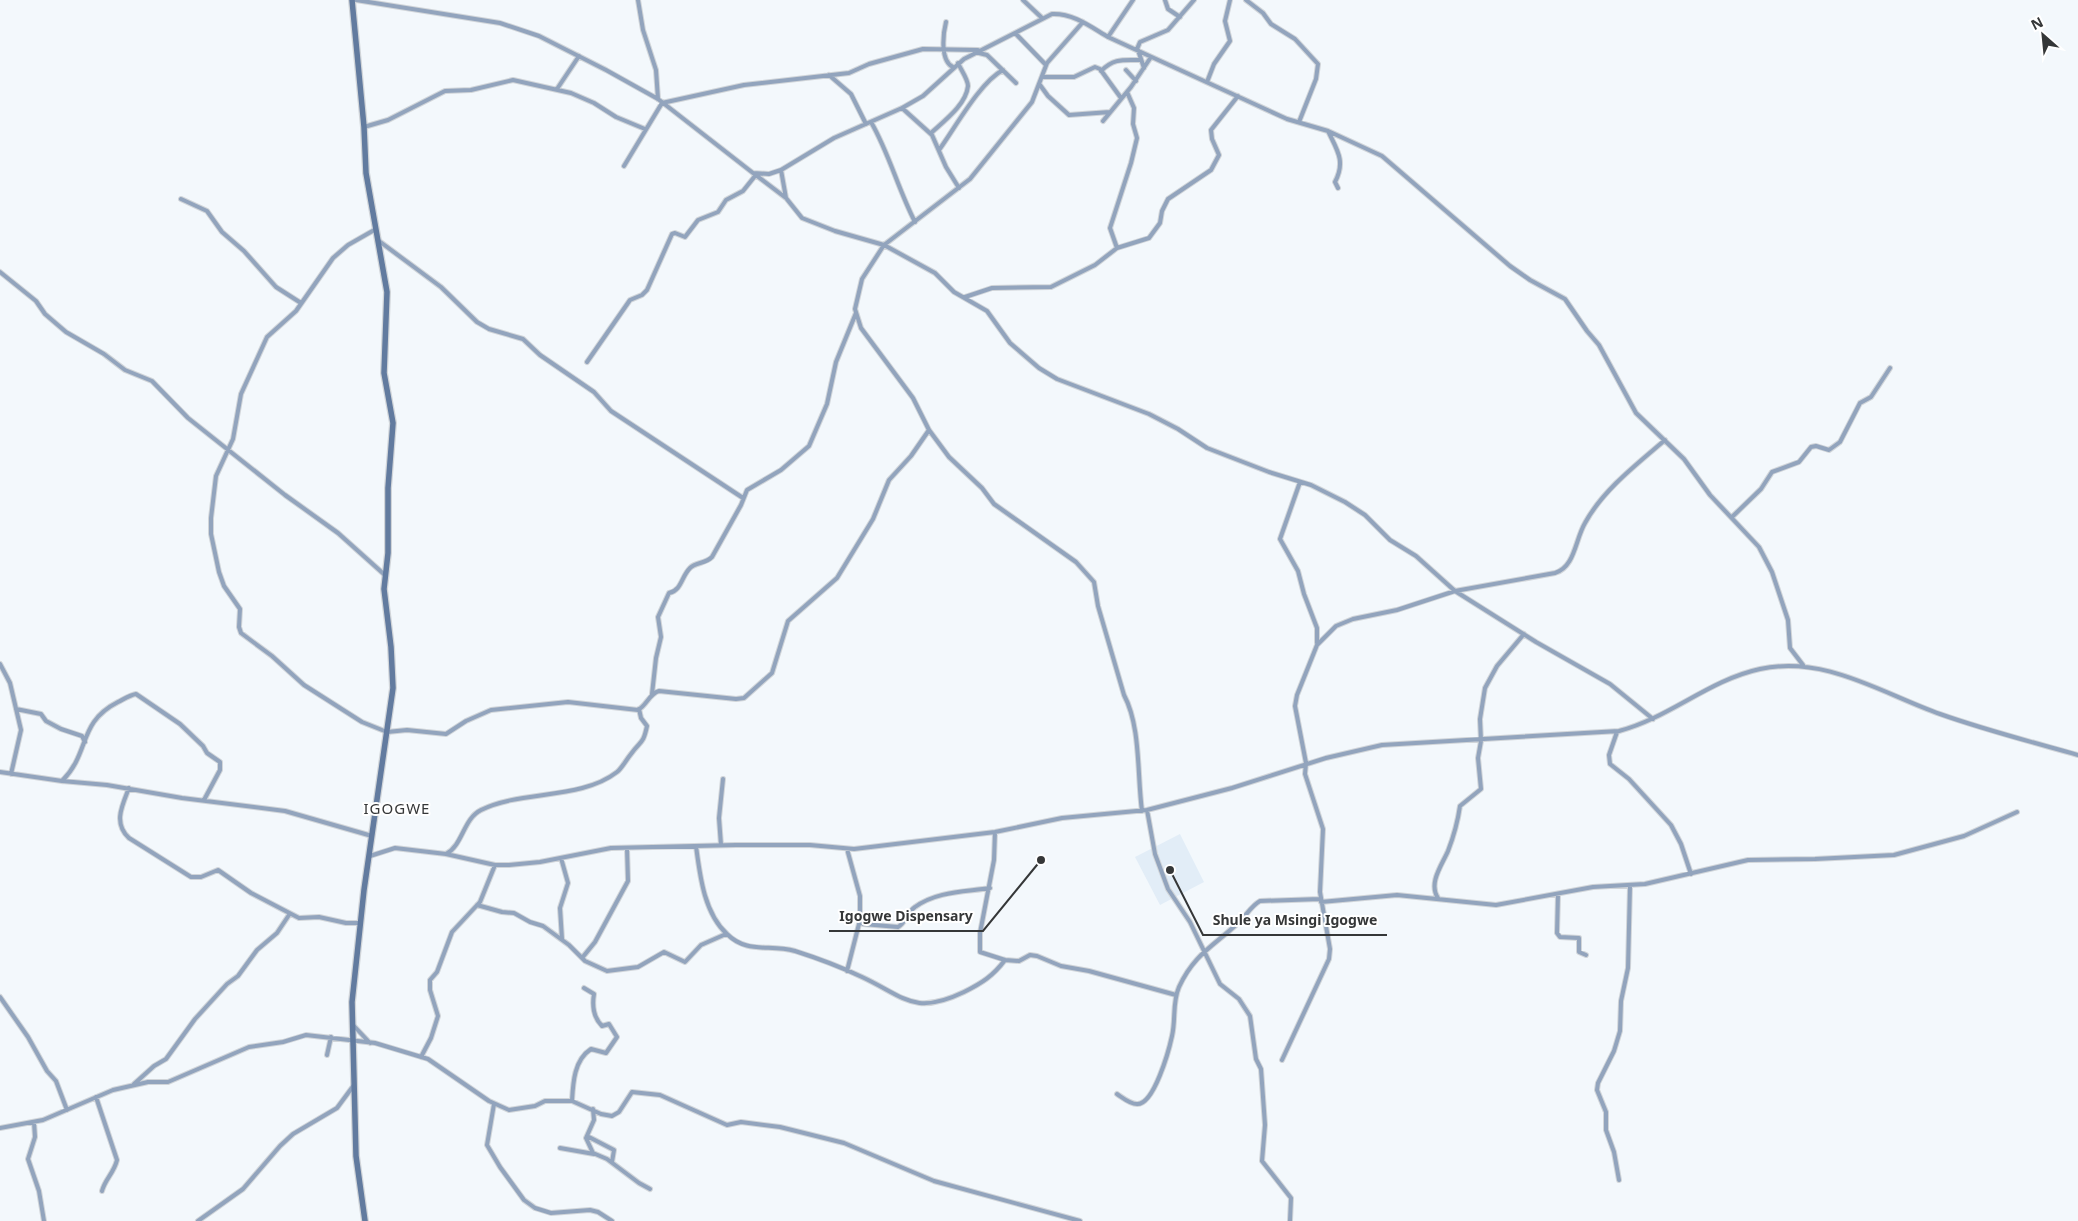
<svg xmlns="http://www.w3.org/2000/svg" width="2078" height="1221" font-family="'Noto Sans',sans-serif">
	<rect width="100%" height="100%" fill="#f3f8fc"/>
	<path fill="#e2edf7" d="M1180,834L1204,882L1160,905L1135,857Z"/>
	<g fill="none" stroke-linecap="round" stroke-linejoin="round">
		<g stroke="#d1d5d9" stroke-width="6">
			<path id="street" d="M356,0L500,23L539,36L606,70L658,99L753,173L769,174L781,170L834,138L902,108L923,96L964,59L1052,14C1073,13 1091,27 1108,37L1287,119L1328,131L1382,156L1510,266L1530,280L1565,299L1587,331L1599,345L1636,413L1684,459L1710,495L1759,547L1772,572L1788,620L1790,648L1803,665
				M638,0L643,30L656,70L658,99
				M1023,0L1041,17
				M1165,0L1168,9L1180,17
				M1246,0L1263,13L1271,24L1295,39L1318,64L1316,79L1299,122
				M946,22C943,34 940,61 953,67
				M1083,22L1047,63L1032,102L970,179L884,245L862,279L855,309L861,328L913,398L929,430L949,457L982,488L994,504L1076,562L1094,582L1098,606L1124,695C1141,727 1137,774 1142,811
				M1015,33L1046,65
				M1108,37L1133,0
				M1137,49L1140,42L1168,30L1194,0
				M1138,50L1144,68
				M975,52L987,55L1016,83
				M1126,70L1136,81
				M1101,71C1114,58 1123,60 1140,60
				M829,75L851,94L866,124
				M1042,77H1074L1095,67L1100,69L1121,98
				M1207,82L1214,64L1230,41L1225,21L1230,0
				M1040,85L1048,96L1069,115L1110,112
				M557,89L579,56
				M902,108L932,135L946,167L959,188
				M1103,121L1131,87L1151,57
				M871,122C889,153 898,189 915,222
				M364,127L388,120L445,91L471,90L513,80L571,93L594,103L616,117L645,129
				M1328,131C1337,150 1346,161 1335,182L1338,188
				M931,133C944,121 966,105 968,86C968,79 961,70 958,63
				M939,150C955,128 980,82 1003,70
				M624,166L662,103L744,85L849,73L869,64L923,49L978,50
				M781,170L786,198
				M753,173L786,198L802,218L835,231L884,245L935,273L954,292L987,311L1010,343L1039,368L1057,379L1149,414L1178,429L1207,448L1269,472L1311,485L1345,502L1365,515L1390,540L1416,556L1455,591L1536,642L1610,684L1653,719
				M181,199L207,211L222,232L244,251L276,287L301,303
				M376,229L348,245L333,258L296,311L267,337L241,394L233,439L216,476L211,518V534L219,572L224,586L240,609L239,627L241,633L272,656L304,685L362,722L387,732L407,730L446,734L466,721L491,710L568,702L638,710C647,705 649,694 659,691L736,699L744,698L772,673L788,621L837,578L873,519L889,480L911,456L929,430
				M379,241L441,287L477,322L489,329L523,339L540,355L594,392L611,411L743,498
				M1117,248L1110,228L1131,163L1137,138L1133,124L1134,108L1127,92
				M0,272L36,301L45,314L66,332L104,354L125,370L152,381L188,418L285,495L338,533L386,576
				M965,297L992,288L1051,287L1095,265L1117,248L1149,238L1160,223L1162,211L1168,199L1211,170L1219,155L1212,139L1211,130L1238,96
				M587,362L630,300L642,295L647,290L672,234L675,233L685,237L698,220L718,212L726,200L743,191L755,176
				M1300,482L1280,539L1298,571L1304,594L1317,628V643
				M1732,517L1761,489L1772,472L1799,462L1811,447L1816,446L1829,450L1840,442L1860,403L1871,397L1890,368
				M0,664L10,683L21,730L11,774
				M652,694L656,658L661,637L658,617L669,593C682,590 681,577 690,568C696,562 705,564 712,557L741,505L747,490L781,470L809,446L827,404L836,362L856,313
				M16,709L41,714L46,721L61,729L82,736L85,742
				M1617,732L1609,755L1610,764L1629,779L1671,825L1681,844L1691,874
				M0,772L62,781L107,785L182,798L285,811L372,836
				M62,781C91,752 77,723 118,702C124,699 130,695 136,694L180,724L203,746L207,753L220,762V770L204,800
				M129,788C122,806 113,823 129,838L191,877H201L218,870L251,893L299,918L319,917L346,923H360
				M1147,810L1155,854L1168,889L1190,922L1220,984L1239,999L1250,1016L1256,1059L1261,1069L1265,1125L1262,1161L1291,1198L1290,1221
				M995,832L994,860L980,933V952L1005,960L1019,961L1030,955L1037,956L1061,966L1089,971L1176,995
				M721,845L719,818L723,779
				M696,846C700,876 704,913 727,934C747,954 769,944 795,951C817,958 841,967 862,977C905,997 914,1016 964,992C982,983 993,976 1005,960
				M847,849L860,896V920L863,924L898,927C906,923 907,912 915,907C937,891 965,892 990,888
				M446,854C463,845 463,819 481,810C521,790 581,800 617,772C622,768 626,760 631,754C641,740 643,745 647,726L641,718L639,709
				M370,856L395,848L446,854L495,865H509L540,862L611,848L736,845H810L854,849L995,832L1062,818L1147,810L1232,788L1326,758L1382,745L1619,731C1669,718 1709,680 1760,669C1825,655 1881,693 1940,714C1985,730 2032,742 2078,755
				M561,858L568,883L560,908L562,939
				M1558,894L1557,933L1560,937L1579,938V952L1586,955
				M1438,898C1428,883 1442,865 1448,851C1453,838 1458,820 1460,806L1481,789L1478,758L1481,741L1480,719L1485,688L1497,666L1524,634
				M1321,902L1397,895L1496,905L1593,887L1645,884L1748,860L1815,859L1894,855L1964,836L2017,812
				M477,905L502,912L514,913L530,922L543,926L569,945L585,961L607,971L638,967L664,952L685,962L701,945L726,934
				M582,958L595,942L628,881L627,848
				M847,971L860,920
				M0,997L28,1037L47,1071L56,1081L67,1110
				M353,1025L370,1043
				M327,1055L331,1037
				M421,1057L431,1038L438,1016L430,990V980L437,972L452,932L480,902L495,865
				M1282,1060L1329,959L1330,949L1320,892L1323,829L1305,774L1306,763L1295,706L1297,695L1317,645L1336,626L1353,619L1397,610L1455,591L1555,573C1575,567 1575,540 1585,523C1603,490 1637,464 1665,440
				M134,1084L154,1066L166,1059L195,1019L227,984L238,976L257,950L277,933L289,915
				M1117,1094C1123,1098 1130,1104 1137,1104C1154,1105 1169,1050 1172,1036C1176,1019 1172,1003 1179,987C1194,954 1215,945 1238,923C1246,916 1251,906 1260,901L1320,899
				M96,1097L117,1160C114,1173 105,1179 102,1191
				M572,1101C573,1083 574,1060 591,1049L606,1053L617,1037L609,1024L602,1026C594,1018 592,1006 594,994L584,988
				M494,1104L487,1145L500,1167L524,1200L535,1208L551,1213L590,1210L598,1212L612,1221
				M593,1109L594,1120L586,1138L593,1153L607,1159L639,1183L650,1189
				M34,1122L35,1137L28,1159L39,1191L44,1221
				M0,1128L43,1120L113,1090L148,1082H168L249,1047L283,1042L306,1035L375,1043L428,1059L489,1101L509,1110L535,1106L545,1101H572L601,1114L612,1116L619,1112L632,1092L660,1095L727,1125L741,1122L780,1127L844,1143L934,1181L1080,1221
				M587,1136L614,1150L612,1162
				M560,1148L594,1154
				M1619,1180L1614,1152L1606,1130V1112L1597,1090L1598,1083L1614,1051L1620,1031L1621,1001L1628,968L1630,886
				M198,1221L243,1189L280,1146L293,1134L337,1108L354,1085"/>
		</g>
		<g stroke="#d1d5d9" stroke-width="8">
			<path id="secondary" d="M352,0L364,127L366,173L387,292L384,373L393,423L388,488V553L384,589L391,647L393,688L364,890L352,1002L356,1156L365,1221"/>
		</g>
		<use href="#street" stroke="#92a4bd" stroke-width="4"/>
		<use href="#secondary" stroke="#627b9f" stroke-width="5.5"/>
	</g>
	<g text-anchor="middle" dominant-baseline="central" stroke-width="4" stroke-linejoin="round" paint-order="stroke">
		<g font-size="15" letter-spacing="1" fill="#353738" stroke="#fff">
			<text x="397" y="808">IGOGWE</text>
		</g>
	</g>
	<path fill="none" stroke="#353738" stroke-width="2" d="M1041 860L983 931H829M1170 870L1203 935H1387"/>
	<g fill="#353738" stroke="#fff" stroke-width="2">
		<circle cx="1041" cy="860" r="5"/>
		<circle cx="1170" cy="870" r="5"/>
	</g>
	<g font-size="14" text-anchor="middle" font-weight="bold" fill="#353738" stroke="#fff" stroke-width="4" stroke-linejoin="round" paint-order="stroke">
		<text x="906" y="921">Igogwe Dispensary</text>
		<text x="1295" y="925">Shule ya Msingi Igogwe</text>
	</g>
	<g transform="translate(2043 35) rotate(333)" stroke="#ffffff" stroke-width="4" paint-order="stroke">
	<path d="M0-4L9 19L0 12L-9 19Z" fill="#353738"/>
	<text y="-8" font-size="14" font-weight="bold" text-anchor="middle" fill="#353738">N</text>
	</g>
</svg>
